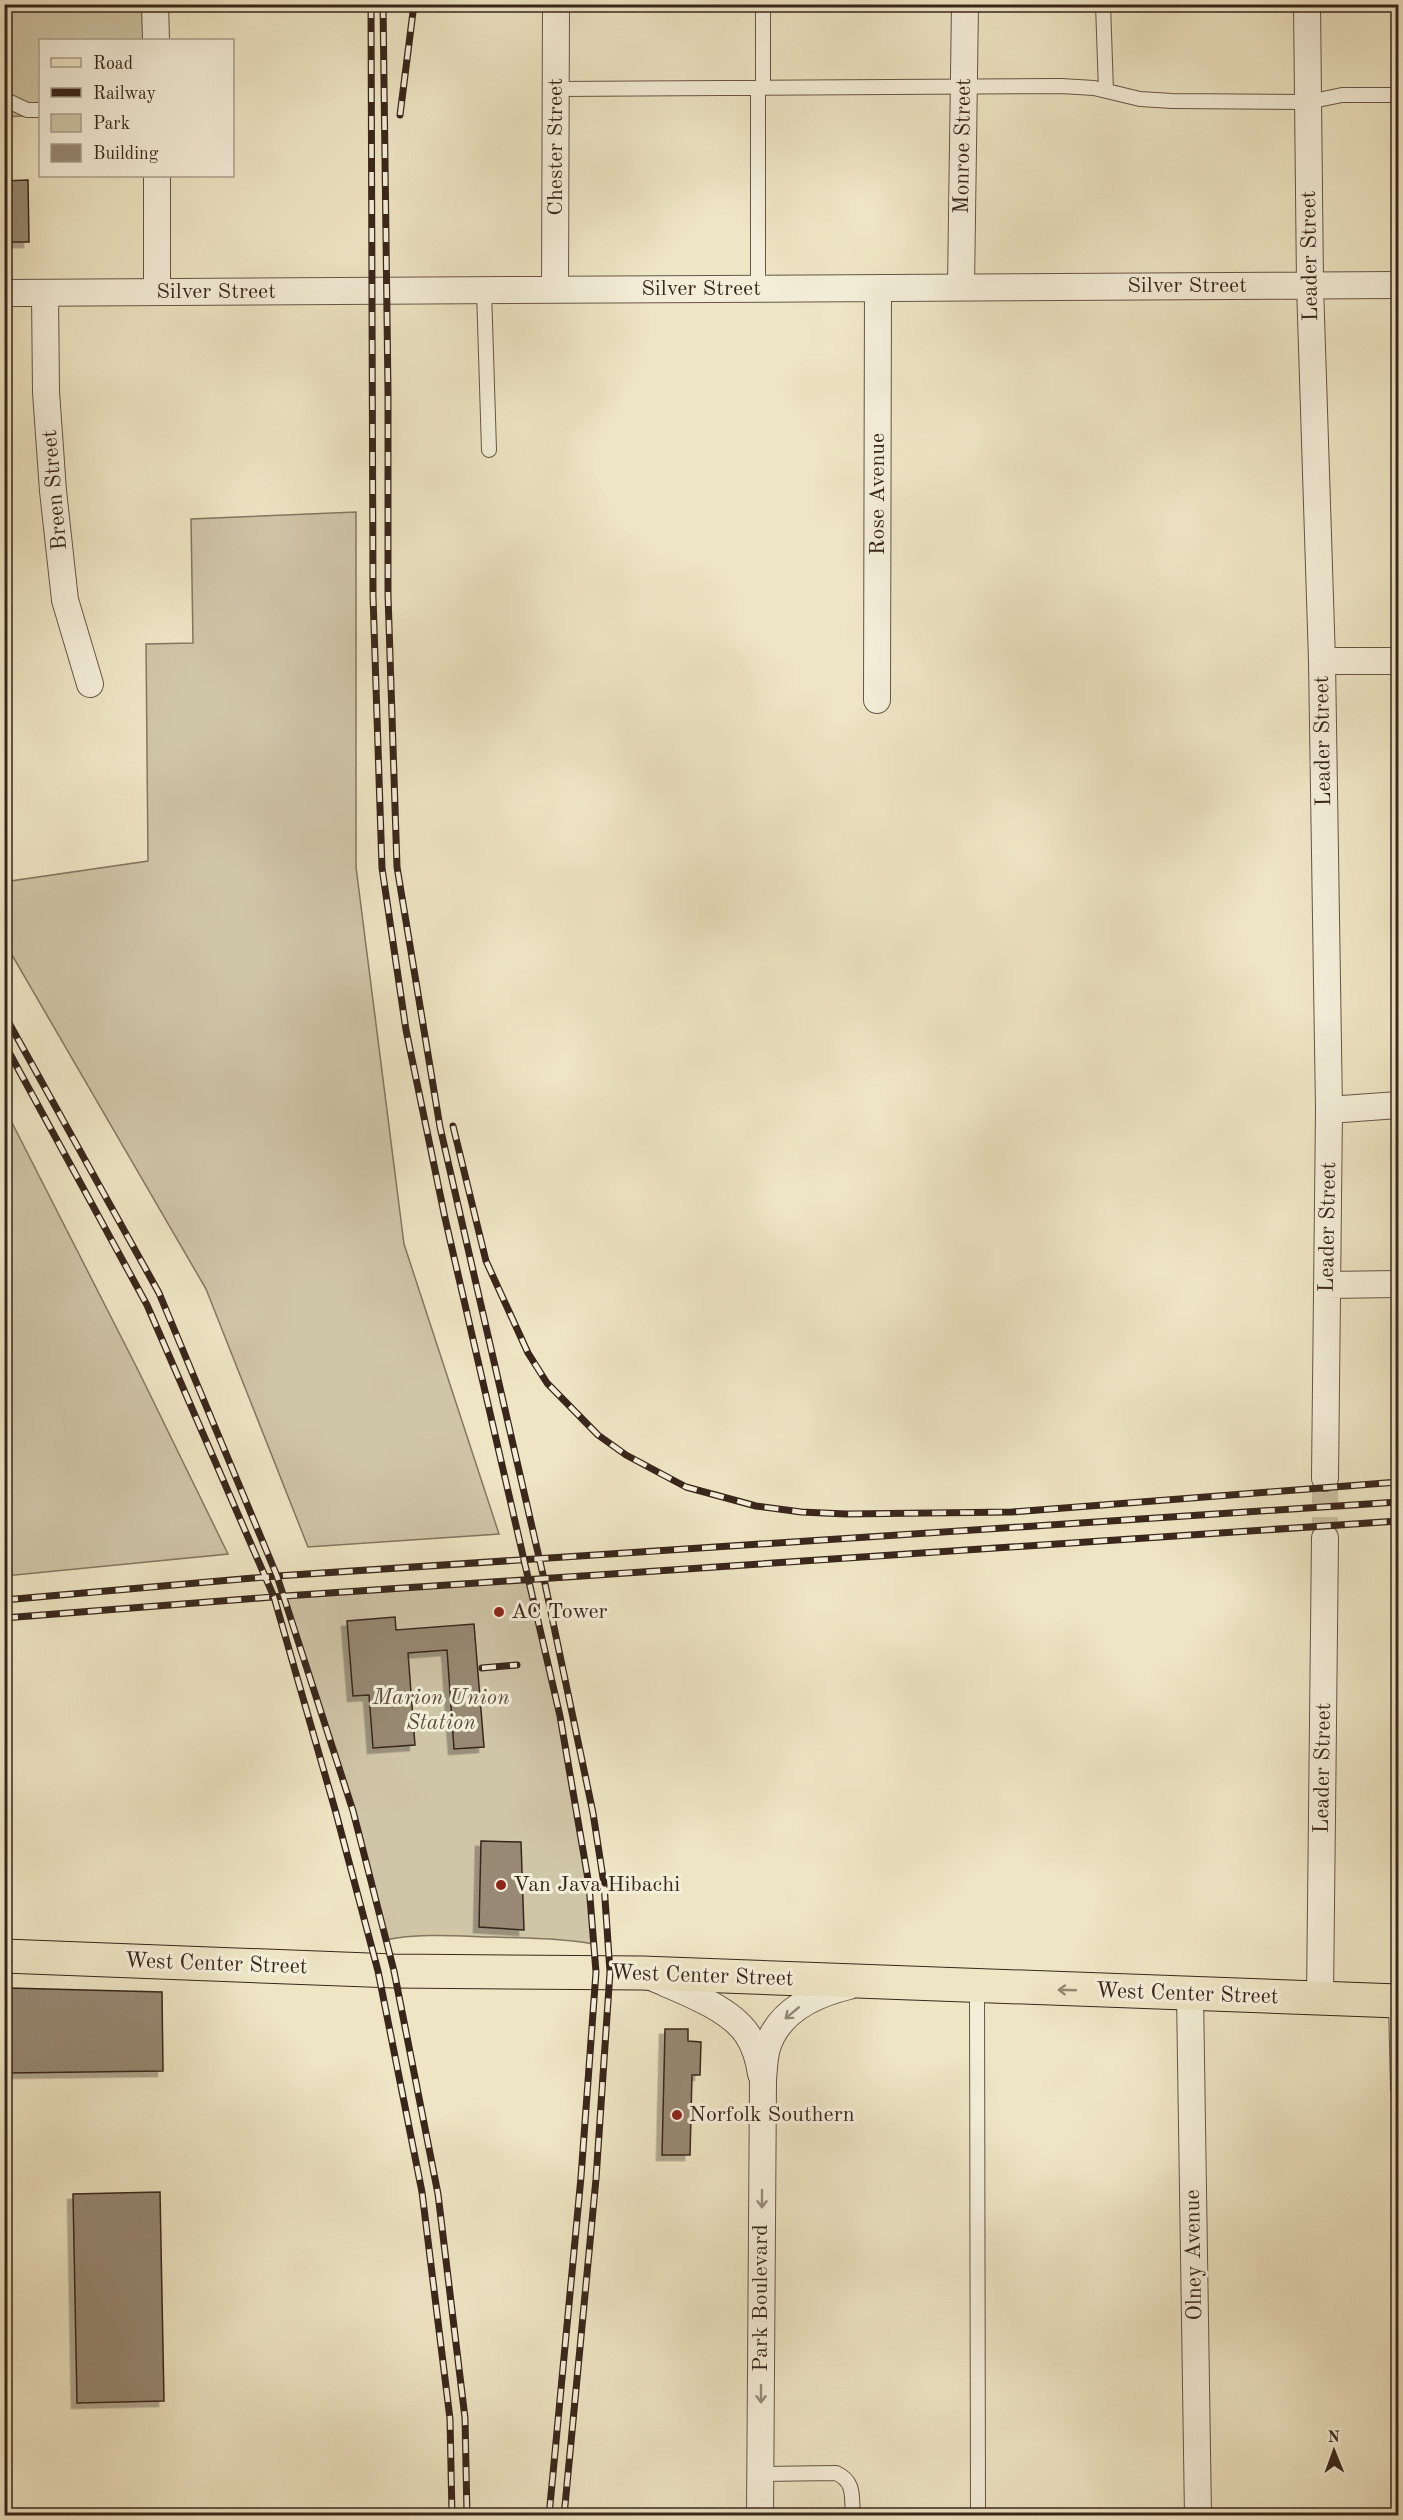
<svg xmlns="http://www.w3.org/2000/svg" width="1403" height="2520" font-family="'Old Standard TT',serif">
	<defs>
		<filter id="shadow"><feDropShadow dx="-5.5" dy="5.5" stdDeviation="0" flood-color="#0004"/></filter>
	</defs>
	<rect width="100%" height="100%" fill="#eee5c4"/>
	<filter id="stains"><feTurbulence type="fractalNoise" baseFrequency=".00333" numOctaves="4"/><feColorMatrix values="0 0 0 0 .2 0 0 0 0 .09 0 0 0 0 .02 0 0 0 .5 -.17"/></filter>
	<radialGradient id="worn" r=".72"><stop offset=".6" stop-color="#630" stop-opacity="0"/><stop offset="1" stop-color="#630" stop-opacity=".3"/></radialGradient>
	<path fill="#cfc5a7" stroke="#847661" stroke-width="1.5" d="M4,5H142L143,40H40V115L5,117Z
		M356,512V867L404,1244L499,1534L308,1547L206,1289L5,943L4,882L148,861L146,644L193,643L191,519Z
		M5,1109L138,1370L228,1554L5,1576Z
		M529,1580C556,1701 584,1821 593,1944C560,1938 526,1938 492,1937C456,1936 420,1933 385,1940L353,1811L285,1596Z"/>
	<path fill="#978973" stroke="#39261b" stroke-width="1.5" filter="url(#shadow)" d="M28,180L29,242H4V181Z
		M395,1617L396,1630L474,1624L484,1747L454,1749L447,1650L408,1653L415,1745L373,1748L369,1695L353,1696L347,1621Z
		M481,1841L521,1842L524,1930L479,1927Z
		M9,1988L162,1992L163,2071L9,2073Z
		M665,2029H688V2041L701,2042L700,2075H692L690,2155H662Z
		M160,2192L164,2401L77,2403L73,2194Z"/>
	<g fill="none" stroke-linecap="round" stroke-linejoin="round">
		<path stroke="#cabfa2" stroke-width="26" stroke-dasharray="26 13" stroke-linecap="butt" d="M1325,1478V1538"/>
		<g stroke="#665645" stroke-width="16">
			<path id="lane" d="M1103,4L1106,91
				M758,88V288
				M763,88V4
				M556,89L1061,86L1094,88L1140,99L1172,101L1308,102L1342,95H1398
				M4,99L27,110H40
				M484,290L489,450
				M977,1986L978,2516
				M1396,2001L1398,2089
				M760,2474L836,2473C856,2482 851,2497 853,2516"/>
		</g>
		<g stroke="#665645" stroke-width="28">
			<path id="street" d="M155,4L156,40
				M1307,4L1310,285L1322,661L1329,1110L1325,1478
				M157,176V292
				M961,287L965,4
				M555,290L556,4
				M4,293L1398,285
				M45,293L46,392L53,491L65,600L90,684
				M1322,661H1398
				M877,700L878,288
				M1329,1110L1398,1105
				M1327,1285L1398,1284
				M651,1977C680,1990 729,2007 747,2034C755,2046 759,2060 761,2074
				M1190,1994L1198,2516
				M1320,1999L1325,1538
				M760,2516L763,2080C764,2070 764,2058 767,2048C778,2011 816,1994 849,1986"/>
		</g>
		<g stroke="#39261b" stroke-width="35">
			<path id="primary" d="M4,1956L394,1971L642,1973L1398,2001"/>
		</g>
		<use href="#lane" stroke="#f4eed9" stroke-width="14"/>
		<use href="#street" stroke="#f4eed9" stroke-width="26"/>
		<use href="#primary" stroke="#eee5c4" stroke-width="33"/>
		<g stroke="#39261b" stroke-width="7">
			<path id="rail" d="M371,4L373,596L382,868L406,1030L445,1218L560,1716L589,1885L596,1972L581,2177L549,2516
				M383,4L388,393V595L397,867L440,1127L544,1579L593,1813L604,1884L610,1972L596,2179L564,2516
				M400,115L414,4
				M4,1014L159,1293L277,1576L353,1811L394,1971L438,2194L465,2418L467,2516
				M4,1043L147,1305L274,1597L336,1813L378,1971L422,2192L450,2419L452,2516
				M453,1126L486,1261L528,1353L547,1383L598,1435L626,1455L686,1487L756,1506L801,1512L846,1514L1012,1512L1398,1482
				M4,1600L277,1576L1398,1502
				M4,1618L285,1596L1398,1521
				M482,1668L517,1665"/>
		</g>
		<use href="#rail" stroke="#f4eed9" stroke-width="4.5" stroke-dasharray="14" stroke-linecap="butt"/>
	</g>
	<defs><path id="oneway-shaft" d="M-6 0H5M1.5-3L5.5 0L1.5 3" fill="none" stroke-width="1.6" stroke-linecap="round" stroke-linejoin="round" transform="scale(1.5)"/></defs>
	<use stroke="#948670" href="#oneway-shaft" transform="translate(1067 1990) rotate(-178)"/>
	<g stroke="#968a7a">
		<use href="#oneway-shaft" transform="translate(792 2013) rotate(140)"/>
		<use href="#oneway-shaft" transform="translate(762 2199) rotate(90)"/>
		<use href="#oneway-shaft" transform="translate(761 2394) rotate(90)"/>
	</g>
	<g fill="#8f2418" stroke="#f4eed9" stroke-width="2">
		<circle cx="499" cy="1612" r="6"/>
		<circle cx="501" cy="1885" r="6"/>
		<circle cx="677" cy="2115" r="6"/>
	</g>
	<g text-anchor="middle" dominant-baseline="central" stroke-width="6" stroke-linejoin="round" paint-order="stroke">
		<g font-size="22" fill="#39261b" stroke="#f4eed9">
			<text transform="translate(963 146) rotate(-89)">Monroe Street</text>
			<text transform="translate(556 147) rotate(-90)">Chester Street</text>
			<text transform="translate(1310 256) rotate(-91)">Leader Street</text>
			<text x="1187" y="286">Silver Street</text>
			<text x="701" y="289">Silver Street</text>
			<text x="216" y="292">Silver Street</text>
			<text transform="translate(55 490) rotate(-95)">Breen Street</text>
			<text transform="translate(878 494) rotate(-90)">Rose Avenue</text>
			<text transform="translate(1323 741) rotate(-91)">Leader Street</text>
			<text transform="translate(1328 1227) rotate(-89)">Leader Street</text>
			<text transform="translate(1323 1768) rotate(-89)">Leader Street</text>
			<text transform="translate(216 1964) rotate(2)">West Center Street</text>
			<text transform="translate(702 1976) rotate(2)">West Center Street</text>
			<text transform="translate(1187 1994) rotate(2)">West Center Street</text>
			<text transform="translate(1194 2255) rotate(-91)">Olney Avenue</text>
			<text transform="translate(761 2298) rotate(-90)">Park Boulevard</text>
		</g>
		<g font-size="22" fill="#39261b" stroke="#f4eed9" text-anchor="start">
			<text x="511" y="1612">AC Tower</text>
			<text x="513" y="1885">Van Java Hibachi</text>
			<text x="689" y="2115">Norfolk Southern</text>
		</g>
		<g font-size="22" font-style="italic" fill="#5e4e3e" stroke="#f4eed9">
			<text x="441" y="1698">Marion Union<tspan x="441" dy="25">Station</tspan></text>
		</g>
	</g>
	<rect width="1403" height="2520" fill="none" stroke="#eee5c4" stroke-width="24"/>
	<rect x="6" y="6" width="1391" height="2508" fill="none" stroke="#39261b" stroke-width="3"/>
	<rect x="12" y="12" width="1379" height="2496" fill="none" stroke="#39261b" stroke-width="1.5"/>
	<rect x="39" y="39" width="195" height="138" fill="#f4eed9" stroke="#a99e8d" stroke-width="1.5"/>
	<rect x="51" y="58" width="30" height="9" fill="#eee5c4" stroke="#a99e8d" stroke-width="1.5"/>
	<text x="93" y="69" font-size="18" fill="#39261b">Road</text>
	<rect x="51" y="88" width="30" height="9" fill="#39261b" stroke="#a99e8d" stroke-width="1.5"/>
	<text x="93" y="99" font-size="18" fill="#39261b">Railway</text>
	<rect x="51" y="114" width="30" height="18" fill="#cfc5a7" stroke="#a99e8d" stroke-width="1.5"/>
	<text x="93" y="129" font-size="18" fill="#39261b">Park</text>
	<rect x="51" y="144" width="30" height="18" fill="#978973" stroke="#a99e8d" stroke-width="1.5"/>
	<text x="93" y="159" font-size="18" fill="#39261b">Building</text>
	<g transform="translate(1334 2451) rotate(359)" stroke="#f4eed9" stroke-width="4.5" paint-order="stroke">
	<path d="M0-4.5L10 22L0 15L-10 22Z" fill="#39261b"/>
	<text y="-9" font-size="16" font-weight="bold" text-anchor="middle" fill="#39261b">N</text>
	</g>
	<rect width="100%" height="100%" filter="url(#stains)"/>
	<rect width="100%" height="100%" fill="url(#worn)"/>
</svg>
